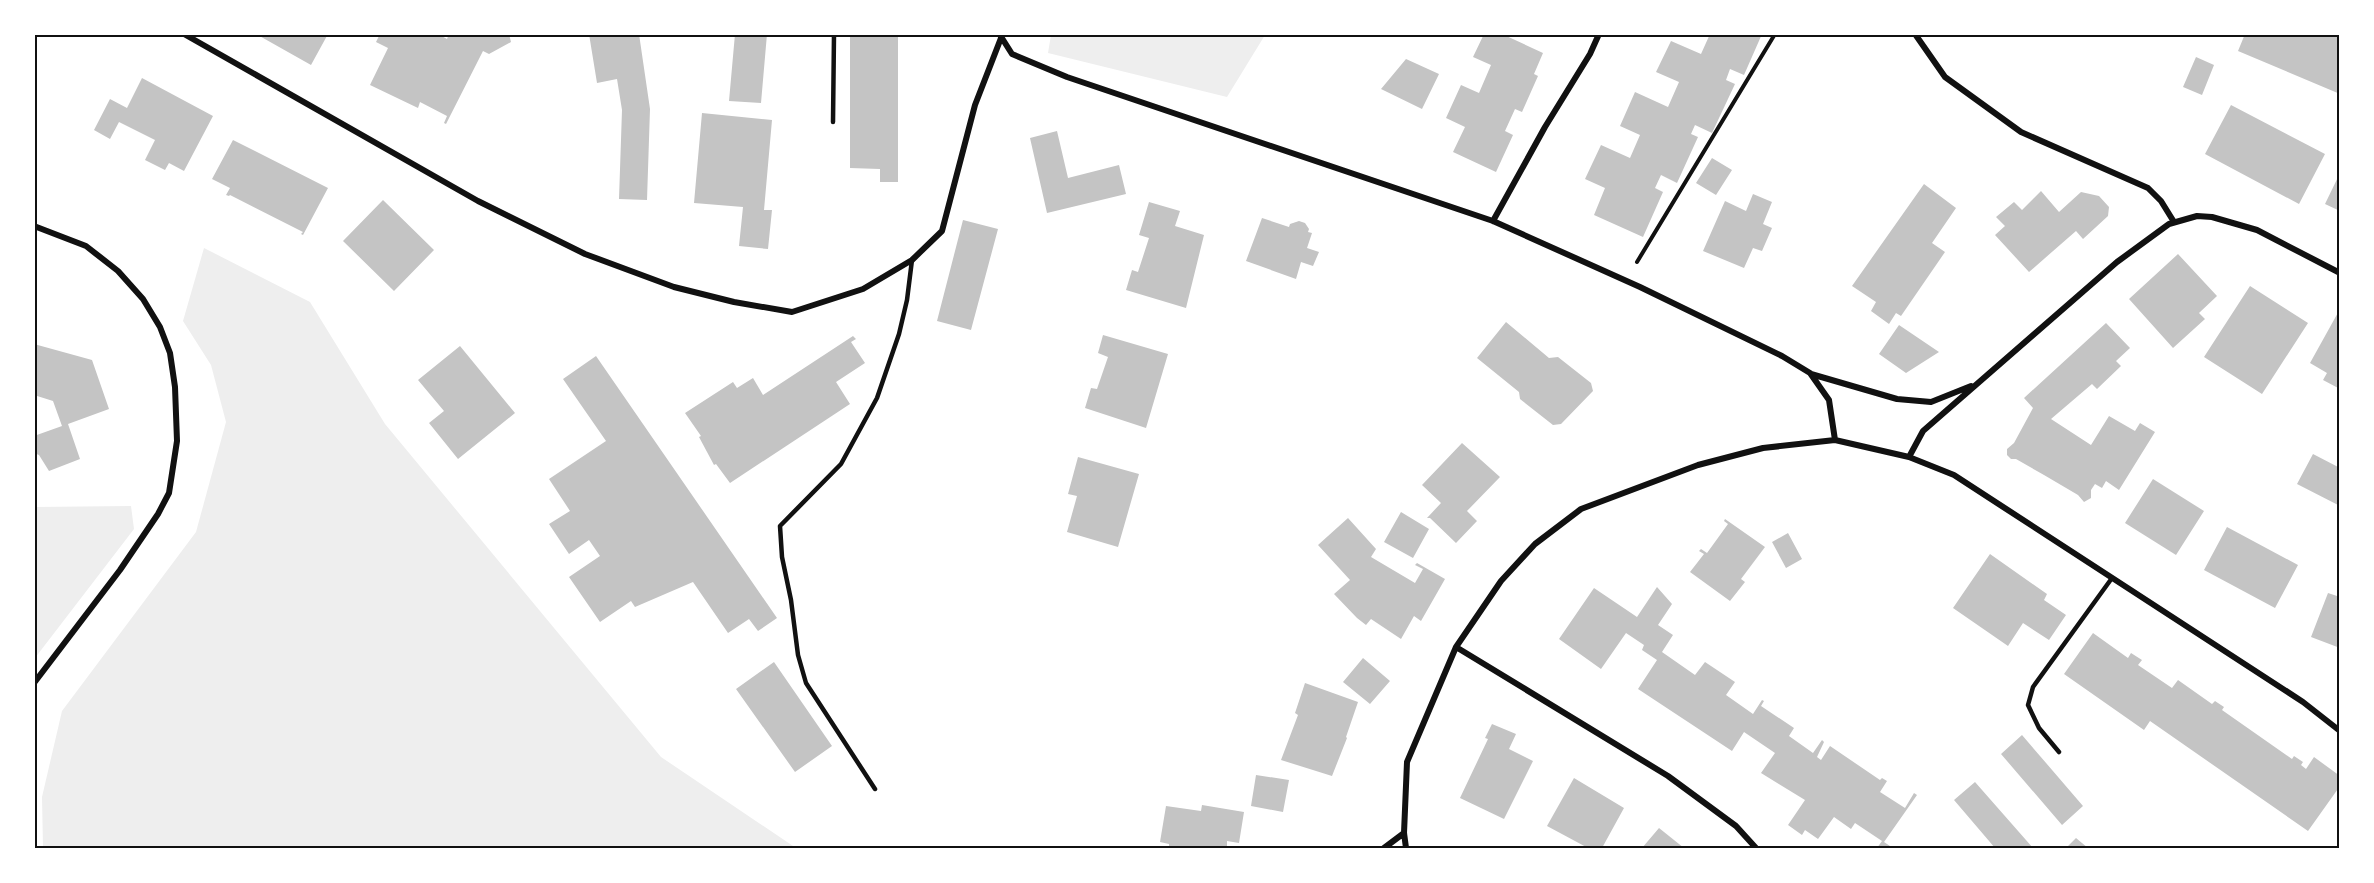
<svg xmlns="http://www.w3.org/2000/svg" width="2374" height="883" font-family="Ubuntu,sans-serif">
	<rect width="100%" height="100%" fill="#fff"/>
	<path fill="#eee" d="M1051,35V34L1265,35L1227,97L1048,53Z
		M204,248L310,302L385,424L661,757L796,848H43L42,797L62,711L196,532L226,422L211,365L183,321Z
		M131,506L134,529L35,658V507Z"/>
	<path fill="#c4c4c4" d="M256,34H328L311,65Z
		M380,34H438L447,39L449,34H509L511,42L489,54L483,51L446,124L444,123L447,116L420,102L418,108L370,85L388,48L376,42Z
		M589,34H639L650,109L647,200L619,199L622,110L617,79L597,83Z
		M735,34H767L761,103L729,101Z
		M850,34H898V182H880V169L850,168Z
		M1484,34H1502L1543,53L1534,74L1538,76L1522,112L1515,109L1505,131L1513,135L1496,172L1453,152L1465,127L1446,118L1461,85L1479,93L1491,65L1473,57Z
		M1710,34H1762L1744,75L1730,69L1726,80L1735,84L1712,133L1695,125L1691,134L1698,137L1677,183L1661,175L1655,188L1663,192L1643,237L1594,215L1605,188L1585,179L1601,145L1630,158L1640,135L1620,126L1635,92L1668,107L1679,82L1656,72L1671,41L1701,54Z
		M2245,34H2340V94L2238,51Z
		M2196,57L2214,65L2202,95L2183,87Z
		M1406,59L1439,74L1422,109L1381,89Z
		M142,78L213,116L184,171L169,163L165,170L145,160L155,140L119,122L110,139L94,130L110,99L127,108Z
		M2231,105L2325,154L2299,204L2205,154Z
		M702,113L772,120L764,210H772L768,249L739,246L743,207L694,203Z
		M1057,131L1068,178L1119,165L1126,194L1047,213L1030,138Z
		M233,140L328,188L303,235L301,234L303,232L230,195L229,196L226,195L230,188L212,179Z
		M1712,158L1732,170L1716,195L1696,183Z
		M2340,173V211L2325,204Z
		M1924,184L1956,208L1932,243L1945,252L1901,316L1896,313L1889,324L1871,311L1876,302L1852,286Z
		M2041,191L2059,212L2081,192L2099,196L2109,207L2108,216L2083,239L2076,231L2029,272L1995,235L2005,226L1996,217L2014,202L2022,210Z
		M1753,194L1772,202L1763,224L1772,228L1762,251L1753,248L1744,268L1703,251L1725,201L1746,211Z
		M383,200L434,250L394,291L343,241Z
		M1149,202L1180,211L1175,226L1204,235L1186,308L1126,290L1132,270L1138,272L1149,238L1139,235Z
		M1262,218L1289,227L1290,224L1299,221L1305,223L1309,229L1308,232L1312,233L1307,248L1319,252L1313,266L1301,262L1296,279L1246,261Z
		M963,220L998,229L971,330L937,321Z
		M2178,254L2217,296L2199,313L2205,319L2173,348L2129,299Z
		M2250,286L2308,323L2262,394L2204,357Z
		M2340,309V389L2323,380L2327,373L2310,363Z
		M1506,322L1549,358L1558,357L1591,383L1593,391L1561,424L1553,425L1520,399L1519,392L1477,358Z
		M2106,323L2130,348L2116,361L2121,366L2097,389L2092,384L2051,419L2091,445L2109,416L2135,431L2140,423L2155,432L2119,490L2106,481L2102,488L2095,484L2091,490V498L2084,502L2078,495L2044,475L2016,459H2011L2007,455V449L2014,443L2033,408L2024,398Z
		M1899,325L1939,352L1906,373L1879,354Z
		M1103,335L1168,354L1146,428L1085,408L1091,388L1097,389L1108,357L1098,353Z
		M853,336L856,339L851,342L865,363L836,382L850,404L730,483L716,464L714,465L699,437L701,436L685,413L733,382L737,388L753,378L763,395Z
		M34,344L92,360L109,409L68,424L80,459L49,471L39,455L34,453V436L62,426L53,401L34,395Z
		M460,346L515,413L458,459L429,423L444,411L418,380Z
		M596,356L777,618L758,631L749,619L728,633L693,582L635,607L631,601L600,622L569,577L600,556L589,540L569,554L549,524L570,511L549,479L606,441L563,379Z
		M1462,443L1500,477L1467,511L1477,521L1456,543L1430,518H1427L1441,503L1422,485Z
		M2313,454L2340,468V506L2297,484Z
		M1078,457L1139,474L1118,547L1067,532L1077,496L1068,494Z
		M2153,479L2204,511L2176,555L2125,523Z
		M1401,512L1429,529L1413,558L1384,542Z
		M1348,518L1376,549L1371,557L1415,583L1423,569L1415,565L1417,563L1445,579L1421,621L1414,616L1401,639L1371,619L1366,625L1357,618L1334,594L1350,580L1318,545Z
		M1725,519L1765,547L1741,579L1745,582L1730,601L1690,572L1704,554L1699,551L1701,549L1707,553L1728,524L1724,521Z
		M2227,527L2298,565L2275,608L2204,570Z
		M1788,533L1802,559L1786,568L1772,542Z
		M1990,554L2047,594L2044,600L2066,615L2049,640L2023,623L2008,646L1953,608Z
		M1657,587L1672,604L1658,625L1673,635L1662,652L1695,675L1705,662L1735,682L1726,695L1753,714L1762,700L1764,701L1761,706L1794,728L1789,736L1813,753L1822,740L1824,742L1817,757L1821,760L1830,746L1880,780L1882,778L1887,781L1880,792L1905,808L1914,793L1917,795L1884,842L1893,848H1877L1882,841L1855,823L1851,829L1834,817L1818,839L1805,830L1802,835L1788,825L1805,800L1761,773L1775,753L1744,732L1732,751L1638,689L1657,660L1642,650L1644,645L1626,633L1601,669L1559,639L1594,588L1637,617Z
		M2328,593L2340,597V648L2311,637Z
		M2093,633L2128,658L2131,653L2142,660L2138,665L2172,688L2178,680L2212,704L2215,701L2224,707L2222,710L2292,759L2294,756L2303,762L2301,765L2306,769L2314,757L2340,776V786L2308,831L2150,721L2144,730L2064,674Z
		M1363,658L1390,681L1370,704L1343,682Z
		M774,662L832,746L795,772L736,689Z
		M1305,683L1358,702L1346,737L1347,738L1332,776L1281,760L1298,715L1295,713Z
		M1492,724L1516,734L1509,749L1533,761L1504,819L1460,798L1488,739L1485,738Z
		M2022,735L2083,806L2062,825L2001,754Z
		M1256,775L1289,780L1283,812L1251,806Z
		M1574,778L1624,808L1602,848H1588L1547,826Z
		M1975,782L2033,848H1995L1954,800Z
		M1202,805L1244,812L1239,843L1227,841V848H1169V844L1160,842L1166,806L1201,811Z
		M1659,828L1684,848H1642Z
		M2076,838L2088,848H2066Z"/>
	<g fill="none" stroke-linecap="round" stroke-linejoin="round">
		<path stroke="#111" stroke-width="4" d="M1637,262L1775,34"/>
		<path stroke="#111" stroke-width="4.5" d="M833,122L834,34
			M2059,752L2039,728L2028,705L2033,687L2112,578
			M875,789L806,683L798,655L791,600L782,557L780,526L841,464L877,398L899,334L907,300L912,260"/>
		<path stroke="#111" stroke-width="6" d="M184,34L478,201L585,254L674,287L734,302L792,312L863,289L912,260L942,231L975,105L1001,38
			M1915,34L1945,77L2021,132L2148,188L2161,201L2174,222
			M1000,35L1012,54L1067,77L1493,221L1640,287L1782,356L1810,373L1829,400L1835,440
			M1493,221L1545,127L1590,54L1599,34
			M34,226L86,246L118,271L143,299L160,327L170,353L175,387L177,441L169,493L158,514L120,570L34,683
			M1811,374L1897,399L1931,402L1971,386
			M1909,457L1923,431L2117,262L2169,224L2197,216L2212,217L2257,230L2340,273
			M1456,647L1668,776L1736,826L1756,848
			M1384,848L1404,833
			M1406,848L1404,833L1407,762L1456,647L1501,581L1535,544L1581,509L1698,465L1763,448L1835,440L1909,457L1954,475L2303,702L2340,731"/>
	</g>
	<rect width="2374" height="883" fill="none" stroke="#ffffff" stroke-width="72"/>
	<rect x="36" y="36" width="2302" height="811" fill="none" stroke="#111" stroke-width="2"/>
</svg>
